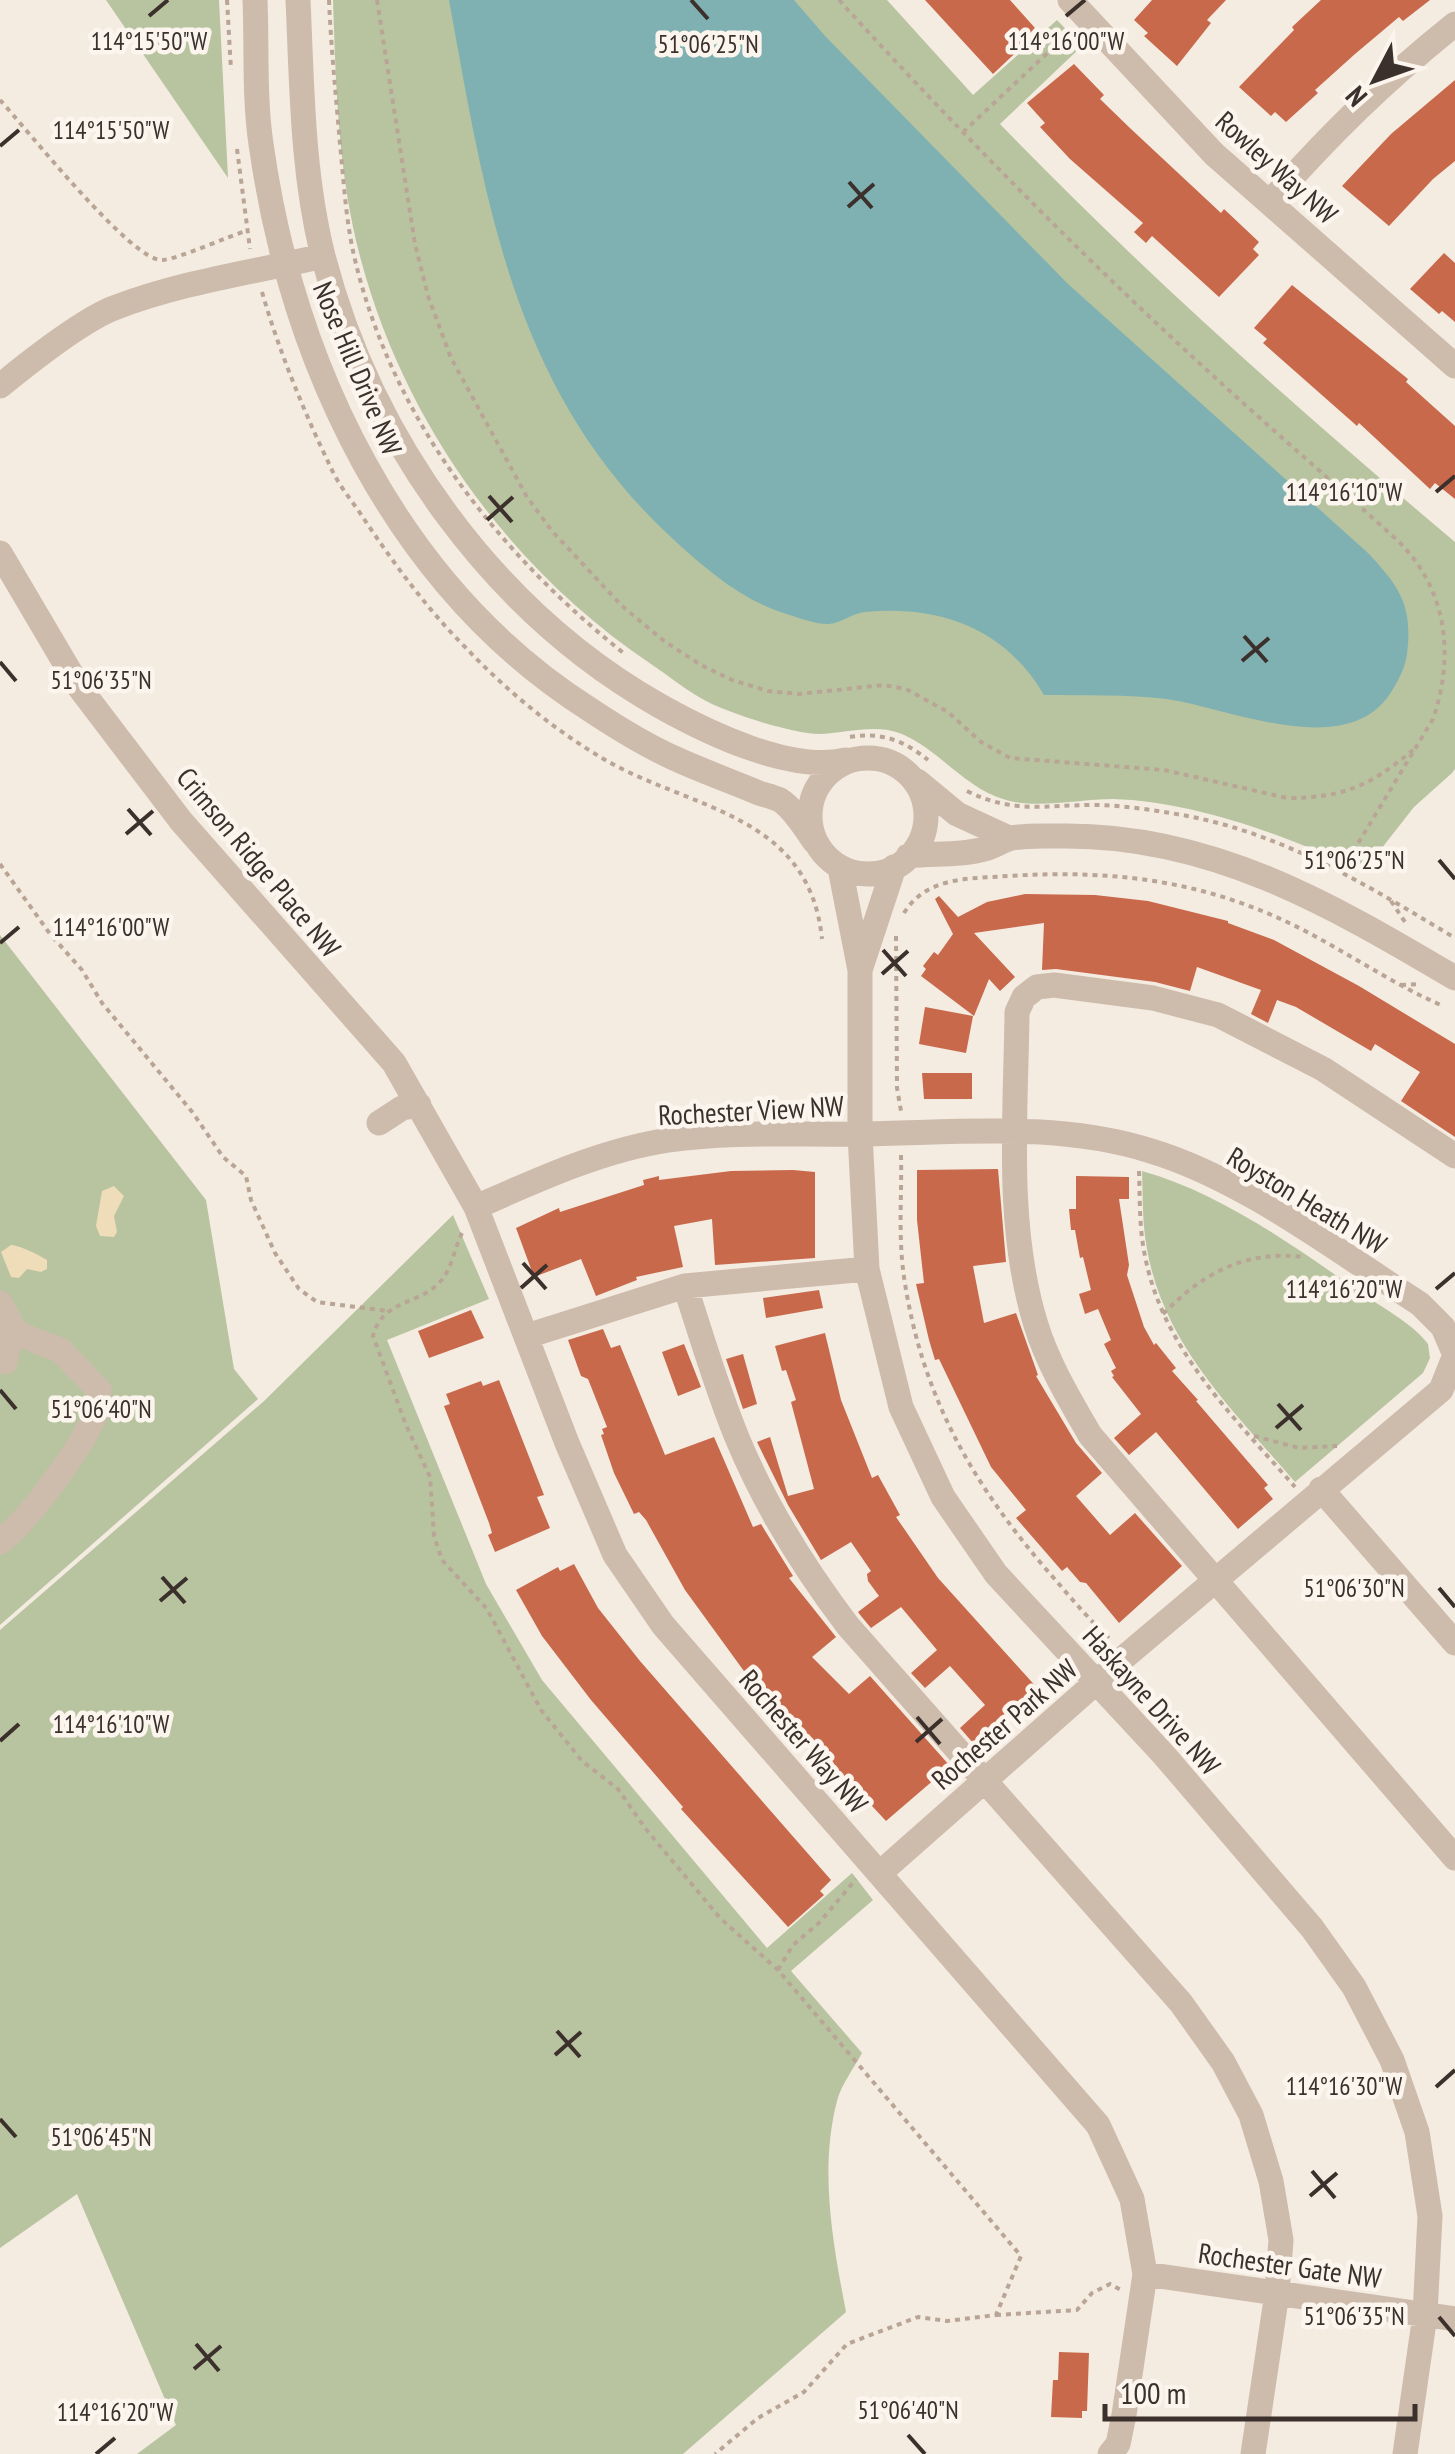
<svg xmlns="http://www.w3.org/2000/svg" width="1455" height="2454" font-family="'PT Sans Narrow',sans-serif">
	<rect width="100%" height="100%" fill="#f4ebe1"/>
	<path fill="#b8c4a0" d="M106,0H219L228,178Z
		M333,0H887L973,95L1057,20L1082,46L1000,124C1144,273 1297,409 1455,542V769L1452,773L1414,807L1363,872C1292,837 1193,801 1113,799C1078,799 1039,809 1006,800C964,788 941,751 902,734C876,723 846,733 819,734C793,734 732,714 708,702C688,692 669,676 651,664C510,569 405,424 361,260C338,175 336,87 333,0Z
		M0,935L206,1200L234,1369L258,1399L0,1625Z
		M1142,1171C1224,1194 1297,1249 1366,1296C1386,1310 1413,1324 1428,1344L1430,1358L1423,1373L1295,1482C1234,1411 1164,1346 1147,1249C1142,1223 1143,1197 1142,1171Z
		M453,1215L489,1299L387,1340L486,1584L542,1680L767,1948L852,1873L873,1900L791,1971L862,2053C854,2068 841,2085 837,2101C819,2170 833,2244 846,2312L683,2454H137L176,2425L77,2194L0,2248V1630L263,1402Z"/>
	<path fill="#efdcb8" d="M114,1186L124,1196L114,1216L117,1232L114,1237L100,1236L96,1226L102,1191Z
		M11,1245C19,1245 39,1255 47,1260V1269L41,1272L27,1269L19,1278L11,1277L1,1252Z"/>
	<path fill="#7fb0b2" d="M449,0H794L826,37L1068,284L1368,553C1400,587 1413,606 1407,654C1405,668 1400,677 1393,689C1351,763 1232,709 1167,699C1127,694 1084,696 1044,695C1005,628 939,605 865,612C852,613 842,623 829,624C819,625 802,619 793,616C745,603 709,572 673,539C513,392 486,203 449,0Z"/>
	<path fill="#c8694b" d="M925,0H1010L1035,28L1024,39L1027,42L993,74Z
		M1152,0H1226L1207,20L1211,23L1177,66L1144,36L1148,33L1134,20Z
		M1321,0H1430L1403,21L1399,17L1355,54L1315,90L1318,93L1286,122L1275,112L1271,116L1239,87L1294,30L1292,27Z
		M1074,64L1104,95L1100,99L1131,129L1221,213L1224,209L1259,242L1253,249L1259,255L1219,297L1152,236L1146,243L1134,232L1143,223L1070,159L1040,127L1045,123L1027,103Z
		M1455,80V161L1433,179L1389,226L1342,186L1391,134Z
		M1444,253L1455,263V322L1442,311L1439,314L1410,289Z
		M1292,285L1408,379L1406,382L1455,426V499L1435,483L1430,489L1359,423L1357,426L1263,343L1267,339L1254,328Z
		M1025,894L1095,895L1148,901L1228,921V923L1274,940L1359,986L1455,1044V1137L1401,1101L1420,1072L1375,1044L1371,1051L1296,1007L1277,1000L1268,1023L1251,1014L1261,990L1197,967L1190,991L1155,982L1056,969L1042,970L1044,923L974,933L1015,977L1000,991L989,979L974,1016L921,976L926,969L923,966L934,952L938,955L953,934L935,899L939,896L958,917L987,902Z
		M925,1007L973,1016L966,1053L919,1044Z
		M922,1073H972V1099H924Z
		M998,1169L1006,1262L973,1266L984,1323L1016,1313L1038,1375L1036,1376L1076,1443L1102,1473L1076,1496L1110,1535L1135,1513L1182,1566L1119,1623L1086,1583L1080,1582L1067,1567L1062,1571L1016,1518L1026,1510L991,1467L939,1359L935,1360L929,1340L916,1284L924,1283L917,1220V1170Z
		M793,1170L815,1172V1258L715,1265L712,1219L674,1226L683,1267L636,1277L637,1280L596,1296L581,1259L534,1277L516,1228L559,1208L560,1212L644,1185L643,1180L659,1176V1180L731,1171Z
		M1076,1176L1129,1177V1199H1119L1129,1265L1127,1275L1144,1327L1154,1345L1156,1343L1176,1368L1172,1371L1198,1400L1196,1401L1268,1485L1264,1488L1273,1499L1238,1529L1156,1432L1129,1455L1114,1438L1141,1414L1112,1377L1114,1376L1111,1371L1116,1368L1104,1344L1111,1340L1098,1309L1085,1314L1079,1294L1091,1290L1083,1257L1080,1258L1075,1230H1071L1069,1209H1076Z
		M819,1290L823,1308L766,1318L763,1298Z
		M471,1310L484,1338L429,1358L418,1331Z
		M603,1329L611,1348L620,1345L665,1455L714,1437L753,1527L761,1524L793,1576L789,1578L836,1637L812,1657L849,1694L870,1676L950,1766L886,1821L751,1676L749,1678L685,1590L646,1520L639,1512L634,1514L614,1473L601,1435L604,1434L602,1429L607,1427L588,1379L581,1376L568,1340Z
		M825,1333L841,1400L872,1478L878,1475L900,1515L896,1517L938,1578L1039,1690L974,1744L960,1728L985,1705L950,1666L925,1688L911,1673L937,1650L901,1607L871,1628L861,1616L858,1612L879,1596L868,1581L867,1574L871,1571L851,1542L821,1560L788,1505L757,1442L770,1437L788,1496L814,1489L791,1402L796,1400L786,1370L782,1371L775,1346Z
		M684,1344L701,1387L678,1396L662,1352Z
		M743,1354L757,1404L743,1409L726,1359Z
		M499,1380L544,1495L537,1497L550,1528L495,1552L488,1535L492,1533L489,1523L444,1406L450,1404L446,1394L481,1381L483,1386Z
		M574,1564L598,1608L640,1661L831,1880L820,1891L824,1895L788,1927L681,1809L683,1807L591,1700L542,1636L516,1590L558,1567L560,1571Z
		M1059,2352L1089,2353L1087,2411H1082V2418L1051,2417L1053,2380H1058Z"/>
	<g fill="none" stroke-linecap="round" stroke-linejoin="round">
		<path stroke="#b9a596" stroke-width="4" stroke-dasharray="5 5" stroke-linecap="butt" d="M227,0L231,70
			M329,0C331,48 336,96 340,144C344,183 346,225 356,264C395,423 500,555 626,655
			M377,0L415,244L428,296L451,358L527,497L552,531L622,606L664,641L701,665L732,680L768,691L799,694L883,685L906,689L948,712L981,742L1010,758L1164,770L1287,798C1343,798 1370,786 1413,750
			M839,0C960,133 1088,262 1221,383C1279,436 1339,487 1397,540C1447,588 1455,655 1433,719L1342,870
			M0,100C25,127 132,262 162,260C179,259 228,236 249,230
			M963,132L1069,33
			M237,149L250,249
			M262,292C279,351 304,412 331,468C339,486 353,502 364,519C395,565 427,609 467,649C506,690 553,729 602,758C689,810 809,812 822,939
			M850,737C882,732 903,740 928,760
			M967,791C1013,814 1045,805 1094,805C1119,805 1145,809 1170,813C1277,829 1365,884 1455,938
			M0,864L50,934L82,970L102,1003L193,1113L223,1157L246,1176L251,1200L275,1253L299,1289L317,1302L388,1311
			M1391,901L1405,922
			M904,913C927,876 969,879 1007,876C1116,869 1211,881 1309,933C1354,957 1397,986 1443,1006
			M896,936L897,1088L901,1111
			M1401,985L1421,984
			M901,1155C902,1196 898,1236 904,1277C921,1393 970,1480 1045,1568C1067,1593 1088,1619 1112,1641
			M1139,1171C1140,1199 1139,1228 1145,1256C1163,1350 1234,1417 1295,1487
			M462,1233C454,1249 452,1270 439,1283C418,1305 382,1300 373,1336L406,1425L430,1477L434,1536L442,1560L487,1609L541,1710L582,1761L618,1789L645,1828L720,1918L778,1970L1021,2256L996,2315L947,2321L918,2317L847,2344L804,2392L758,2418L715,2454
			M1163,1314C1203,1273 1245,1250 1304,1257
			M1254,1436L1299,1448L1337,1446
			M778,1970L793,1945L819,1923L856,1879
			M996,2315L1077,2310L1092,2293L1110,2284L1121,2290"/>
		<path stroke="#cdbbac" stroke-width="25" d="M255,0C257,47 254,97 261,144C292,364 396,586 589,709C616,727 645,745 674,758C702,771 731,781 759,793C765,795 774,797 780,800C794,809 805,828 814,841
			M298,0C302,86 302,173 323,256C371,441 494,612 660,706C708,733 791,773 846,760
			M1070,0L1214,154L1455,366
			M1270,202C1329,135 1385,80 1455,24
			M0,386C27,364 83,320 114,308C181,282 254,272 323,256
			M0,553L79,687L181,821L394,1063L476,1207L567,1443L615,1555L663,1625L1098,2125L1132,2199L1145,2274L1124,2415L1118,2444L1110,2454
			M810 816a58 58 0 1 1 116 0a58 58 0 1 1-116 0Z
			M917,781L957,814L1009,838
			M908,856C933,853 960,856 984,849C994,847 1002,840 1012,838C1027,835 1043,836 1058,836C1209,833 1330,904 1455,978
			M840,868L860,970V1134L867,1269L901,1407L943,1497L996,1574L1164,1755L1312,1928L1354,1987L1392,2060L1417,2132L1430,2216L1425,2315L1405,2454
			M860,970L894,867
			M379,1123L402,1108L419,1105
			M1455,1156L1323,1069L1218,1015L1153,998L1054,985L1037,987L1024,997L1017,1012C1016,1115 1005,1225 1036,1325C1048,1364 1070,1400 1090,1435L1455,1858
			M476,1207C537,1180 602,1150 669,1140C731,1131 795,1135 858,1134C955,1133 1056,1121 1151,1151C1244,1179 1337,1251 1420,1304L1443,1327L1455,1355L1441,1390L1127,1655L880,1873
			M685,1286C702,1337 717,1390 738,1440C766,1507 804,1568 848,1626L1181,2003L1223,2062L1251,2115L1271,2181L1281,2240L1277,2293L1253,2454
			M0,1303L16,1333L60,1350L99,1390C98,1397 98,1406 96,1413C82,1447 29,1520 0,1542
			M527,1336L685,1286L867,1269
			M5,1362L9,1342L16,1333
			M1321,1489L1455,1643
			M1145,2274L1455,2319"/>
	</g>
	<path fill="none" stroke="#3b302b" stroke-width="4" d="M691,0L708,19M149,16L168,0M1066,16L1085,0M0,146L19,130M849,182L872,208M848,207L874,184M1436,492L1455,476M489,496L512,522M487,520L513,497M1244,636L1267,662M1242,661L1269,638M0,662L16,681M128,809L151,835M126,834L153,811M1439,860L1455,879M0,943L19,927M883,950L906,976M882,974L908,951M523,1263L546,1289M521,1288L547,1265M1436,1289L1455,1273M0,1390L16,1409M1278,1404L1301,1430M1276,1428L1303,1405M162,1577L185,1603M1439,1588L1455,1607M160,1601L187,1578M917,1717L940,1744M0,1741L19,1724M916,1742L942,1719M557,2031L580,2057M555,2055L581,2032M1436,2087L1455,2070M0,2119L16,2137M1312,2171L1335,2198M1310,2196L1337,2173M1439,2317L1455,2336M196,2344L219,2371M194,2369L221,2346M908,2435L925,2454M96,2454L115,2438"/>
	<g text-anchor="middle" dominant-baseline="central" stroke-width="9" stroke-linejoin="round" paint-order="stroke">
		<g font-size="28" fill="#3b302b" stroke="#fbf5ee">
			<text transform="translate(1277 167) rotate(42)">Rowley Way NW</text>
			<text transform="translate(358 368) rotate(67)">Nose Hill Drive NW</text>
			<text transform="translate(259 862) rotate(50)">Crimson Ridge Place NW</text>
			<text transform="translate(751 1110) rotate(-3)">Rochester View NW</text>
			<text transform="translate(1307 1200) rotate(31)">Royston Heath NW</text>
			<text transform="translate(1152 1700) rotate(48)">Haskayne Drive NW</text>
			<text transform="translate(1004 1724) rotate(-41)">Rochester Park NW</text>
			<text transform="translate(804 1741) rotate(49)">Rochester Way NW</text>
			<text transform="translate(1290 2265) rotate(8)">Rochester Gate NW</text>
		</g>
	</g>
	<g font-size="25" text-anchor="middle" fill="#3b302b" stroke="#fbf5ee" stroke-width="9" stroke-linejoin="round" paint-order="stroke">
		<text x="149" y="50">114°15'50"W</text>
		<text x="1066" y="50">114°16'00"W</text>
		<text x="708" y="53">51°06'25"N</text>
		<text x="111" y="139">114°15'50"W</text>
		<text x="1344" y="501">114°16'10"W</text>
		<text x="101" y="689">51°06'35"N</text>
		<text x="1354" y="869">51°06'25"N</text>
		<text x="111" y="936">114°16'00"W</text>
		<text x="1344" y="1298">114°16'20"W</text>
		<text x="101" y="1418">51°06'40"N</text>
		<text x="1354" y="1597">51°06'30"N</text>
		<text x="111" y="1733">114°16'10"W</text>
		<text x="1344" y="2095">114°16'30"W</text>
		<text x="101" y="2146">51°06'45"N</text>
		<text x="1354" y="2325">51°06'35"N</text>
		<text x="908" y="2419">51°06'40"N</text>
		<text x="115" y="2421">114°16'20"W</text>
	</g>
	<g transform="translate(1375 80) rotate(229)" stroke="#fbf5ee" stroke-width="8" paint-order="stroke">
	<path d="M0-8L18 38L0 25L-18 38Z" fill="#3b302b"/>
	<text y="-15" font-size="28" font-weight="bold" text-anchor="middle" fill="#3b302b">N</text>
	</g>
	<path d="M1105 2404v15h310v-15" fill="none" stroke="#3b302b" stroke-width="5"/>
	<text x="1120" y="2404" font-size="30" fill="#3b302b" stroke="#fbf5ee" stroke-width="8" paint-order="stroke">100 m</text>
</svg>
